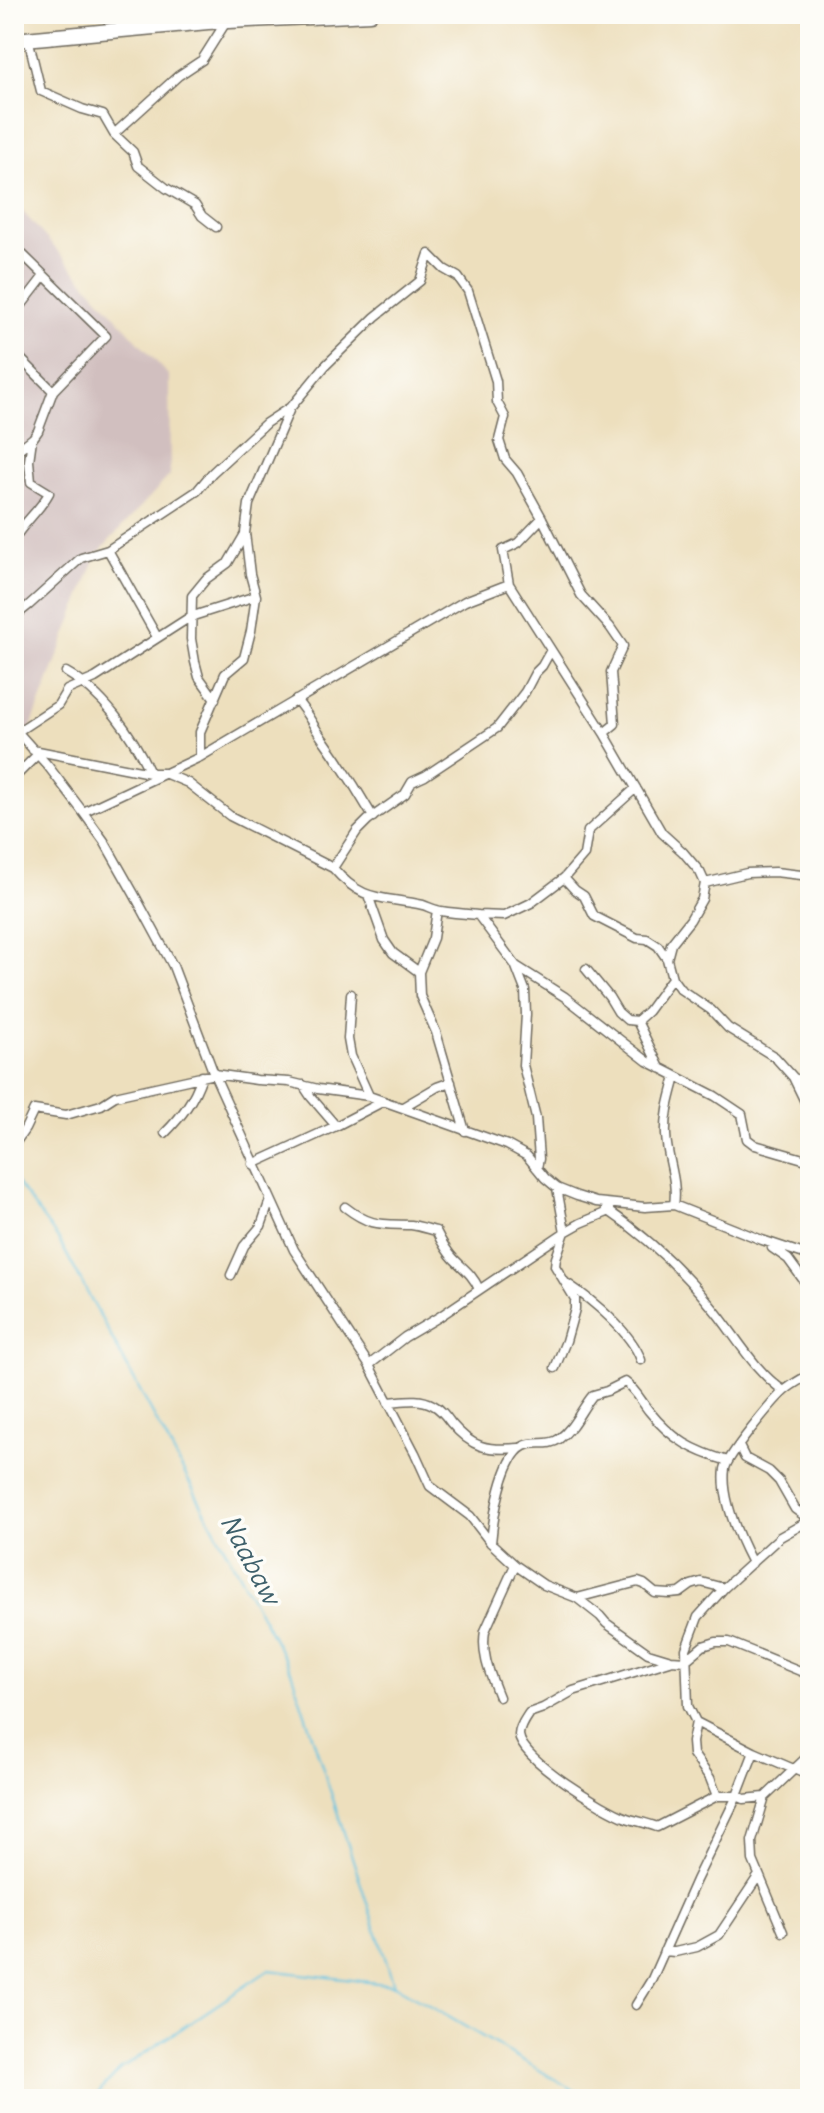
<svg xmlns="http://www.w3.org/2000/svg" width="824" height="2113" font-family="Delius,sans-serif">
	<rect width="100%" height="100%" fill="#fdfcf7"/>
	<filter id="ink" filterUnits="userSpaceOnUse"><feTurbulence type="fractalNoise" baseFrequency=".0125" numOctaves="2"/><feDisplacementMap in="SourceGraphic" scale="16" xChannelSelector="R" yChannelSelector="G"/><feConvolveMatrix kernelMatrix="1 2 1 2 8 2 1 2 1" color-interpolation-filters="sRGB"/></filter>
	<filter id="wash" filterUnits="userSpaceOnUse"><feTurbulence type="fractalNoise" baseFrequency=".006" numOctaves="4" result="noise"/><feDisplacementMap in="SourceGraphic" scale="32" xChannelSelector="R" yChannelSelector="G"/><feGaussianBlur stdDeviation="1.8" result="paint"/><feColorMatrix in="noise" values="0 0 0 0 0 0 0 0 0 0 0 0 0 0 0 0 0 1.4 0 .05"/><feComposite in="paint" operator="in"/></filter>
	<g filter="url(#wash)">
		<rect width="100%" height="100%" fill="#eddfbd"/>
		<path fill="#d1bfbf" d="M14,202L169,376L170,475L97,554L14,772Z"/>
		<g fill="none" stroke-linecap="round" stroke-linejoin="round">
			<path stroke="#62c2e1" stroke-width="2" d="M14,1179L59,1240L291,1671L394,1985
				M93,2099L121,2069L269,1970L394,1985L589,2099"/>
		</g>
	</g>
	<g filter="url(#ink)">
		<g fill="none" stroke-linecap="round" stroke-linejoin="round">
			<g stroke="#6f6a5e" stroke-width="11">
				<path id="minor" d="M28,38L41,91L82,109L103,115L114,134L133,152L138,166L166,188L195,205L202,216L216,227
					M114,134L178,76L202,60L226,22
					M14,246L106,336L53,391L38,431L33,438L14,453
					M14,315L44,276
					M14,352L53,391
					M14,539C24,522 40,510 49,493L31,482L29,461L32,439
					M108,550L157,637
					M509,584L503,550L518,543L542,518
					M14,617L29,605L81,558L108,550L197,491L212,473L266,423L292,406L325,366L375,317L420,281L429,254L444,269L458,277L468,291L496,381L497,402L505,417L499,440L505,459L517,473L542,518L581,595L610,627L623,646L611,672L615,724L604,733
					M66,672C103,693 132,734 150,773
					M215,699L199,677L195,662L191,639L192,596L206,579L228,563L245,534
					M296,700C308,713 314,728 325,742C342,766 358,791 373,817
					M14,728L48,766L83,812L104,841L134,894L173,966L214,1074L294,1250L369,1365L415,1453L430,1486L470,1516L491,1543L515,1565L544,1585L577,1598L600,1616L606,1623L648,1653L671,1660L685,1661L703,1646L716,1642H729L810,1675
					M17,732L58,705L67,690L95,678L190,617L256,596
					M33,750L150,773H164L188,783L230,816L333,868C363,903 381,896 423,905C429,907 434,910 441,911C453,913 466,914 478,915L516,966L565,997L647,1061L715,1096L742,1114L747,1139L755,1145L810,1161
					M200,757V732L225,674L244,658L251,631L256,596L250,574L245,533L249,504L291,406
					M14,778L37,755
					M83,812L200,757L465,601L509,584L604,733L662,833L683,852L700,872L705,883L702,899L690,920L671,944L667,959L672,978L680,989L711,1010L728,1028L775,1057L793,1077L810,1112
					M333,868L357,831L368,820L405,794L412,782L425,776L497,728L525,692L535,673L542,666L551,650
					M564,878L575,890L584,896L594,916L637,938L647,939L658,946L667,959
					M705,883L747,873L775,872L810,876
					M368,895L384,940L393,953L419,972
					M437,910L433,938L419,972L420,996L436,1032L465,1131
					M478,915L504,916L531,903L564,878L584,855L588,831L636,788
					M516,967L525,990L526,1014L523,1065L536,1118L539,1159L537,1168
					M586,969L609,997L618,1012L627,1020L637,1021
					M351,994L348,1039L351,1056L369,1096
					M660,1068L637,1021L648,1011L672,978
					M797,1079L810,1090
					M303,1085L311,1097L336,1126
					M403,1107L437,1087L451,1082
					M165,1133C182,1116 194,1100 202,1076
					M14,1145L25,1129L34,1110L66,1115L101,1105L115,1096L214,1074L257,1080L289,1082L318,1089L369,1096L507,1145L527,1156L545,1178L557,1188L577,1196L596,1202L645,1207L674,1205L762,1240L810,1256
					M253,1164L336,1126L384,1101
					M674,1205C678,1180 667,1159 666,1135C665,1115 671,1096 676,1077
					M345,1207C371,1227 381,1224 411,1225C419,1226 428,1229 436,1231C441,1241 446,1251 454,1259C465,1270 472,1274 479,1289
					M606,1209C646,1236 681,1269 711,1306C735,1334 753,1370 784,1391
					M772,1248L788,1259L810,1289
					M231,1275L244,1246L261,1226L270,1200
					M568,1284C592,1300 632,1333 641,1360
					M369,1365L405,1337L439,1317L565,1232L581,1223L610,1211
					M555,1368L566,1341L575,1309V1299L555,1266L556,1258L565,1232L557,1188
					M388,1402C403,1401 419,1397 433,1405C441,1409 446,1416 451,1423C472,1448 487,1451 519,1448
					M739,1446L745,1458L769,1471L779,1481L795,1509L810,1520
					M491,1543C493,1520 502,1457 524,1446C536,1440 548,1447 559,1439C575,1427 581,1409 593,1395L607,1391L625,1382C636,1390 641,1401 649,1411C672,1440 694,1451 728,1461
					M752,1563C739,1538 721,1498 725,1469C727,1456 773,1401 784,1391C792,1384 802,1379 810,1374
					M577,1598L638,1582L644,1584L655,1593L670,1594L680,1593L691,1585L701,1582L724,1588
					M670,1661L573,1691L543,1708L529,1713C525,1719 519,1727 519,1735C521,1760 605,1810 627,1818C636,1821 647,1823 657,1827L717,1796H737L744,1799L765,1797L807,1757L810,1750
					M499,1697C490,1674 481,1655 485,1631L515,1565
					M696,1722L692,1742L693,1754L710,1778L717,1796
					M754,1752L810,1776
					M765,1797L752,1841L753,1860L783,1932
					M664,1951L675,1952L697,1947L719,1935L759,1875
					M636,2005L652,1979L696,1880L737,1796L754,1752L696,1722L688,1706L686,1649L698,1617L724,1588L780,1537L810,1520"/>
			</g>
			<g stroke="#6f6a5e" stroke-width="17">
				<path id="trunk" d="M14,40L208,22L370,14"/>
			</g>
			<use href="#minor" stroke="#fff" stroke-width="8"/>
			<use href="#trunk" stroke="#fff" stroke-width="14"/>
		</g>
	</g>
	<g text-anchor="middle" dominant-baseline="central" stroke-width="7" stroke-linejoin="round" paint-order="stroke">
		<g font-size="26" font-style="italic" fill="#3e606b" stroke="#fdfcf7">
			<text transform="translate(251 1559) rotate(62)">Naabaw</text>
		</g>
	</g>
	<rect width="824" height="2113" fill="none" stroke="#fdfcf7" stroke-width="48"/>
</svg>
